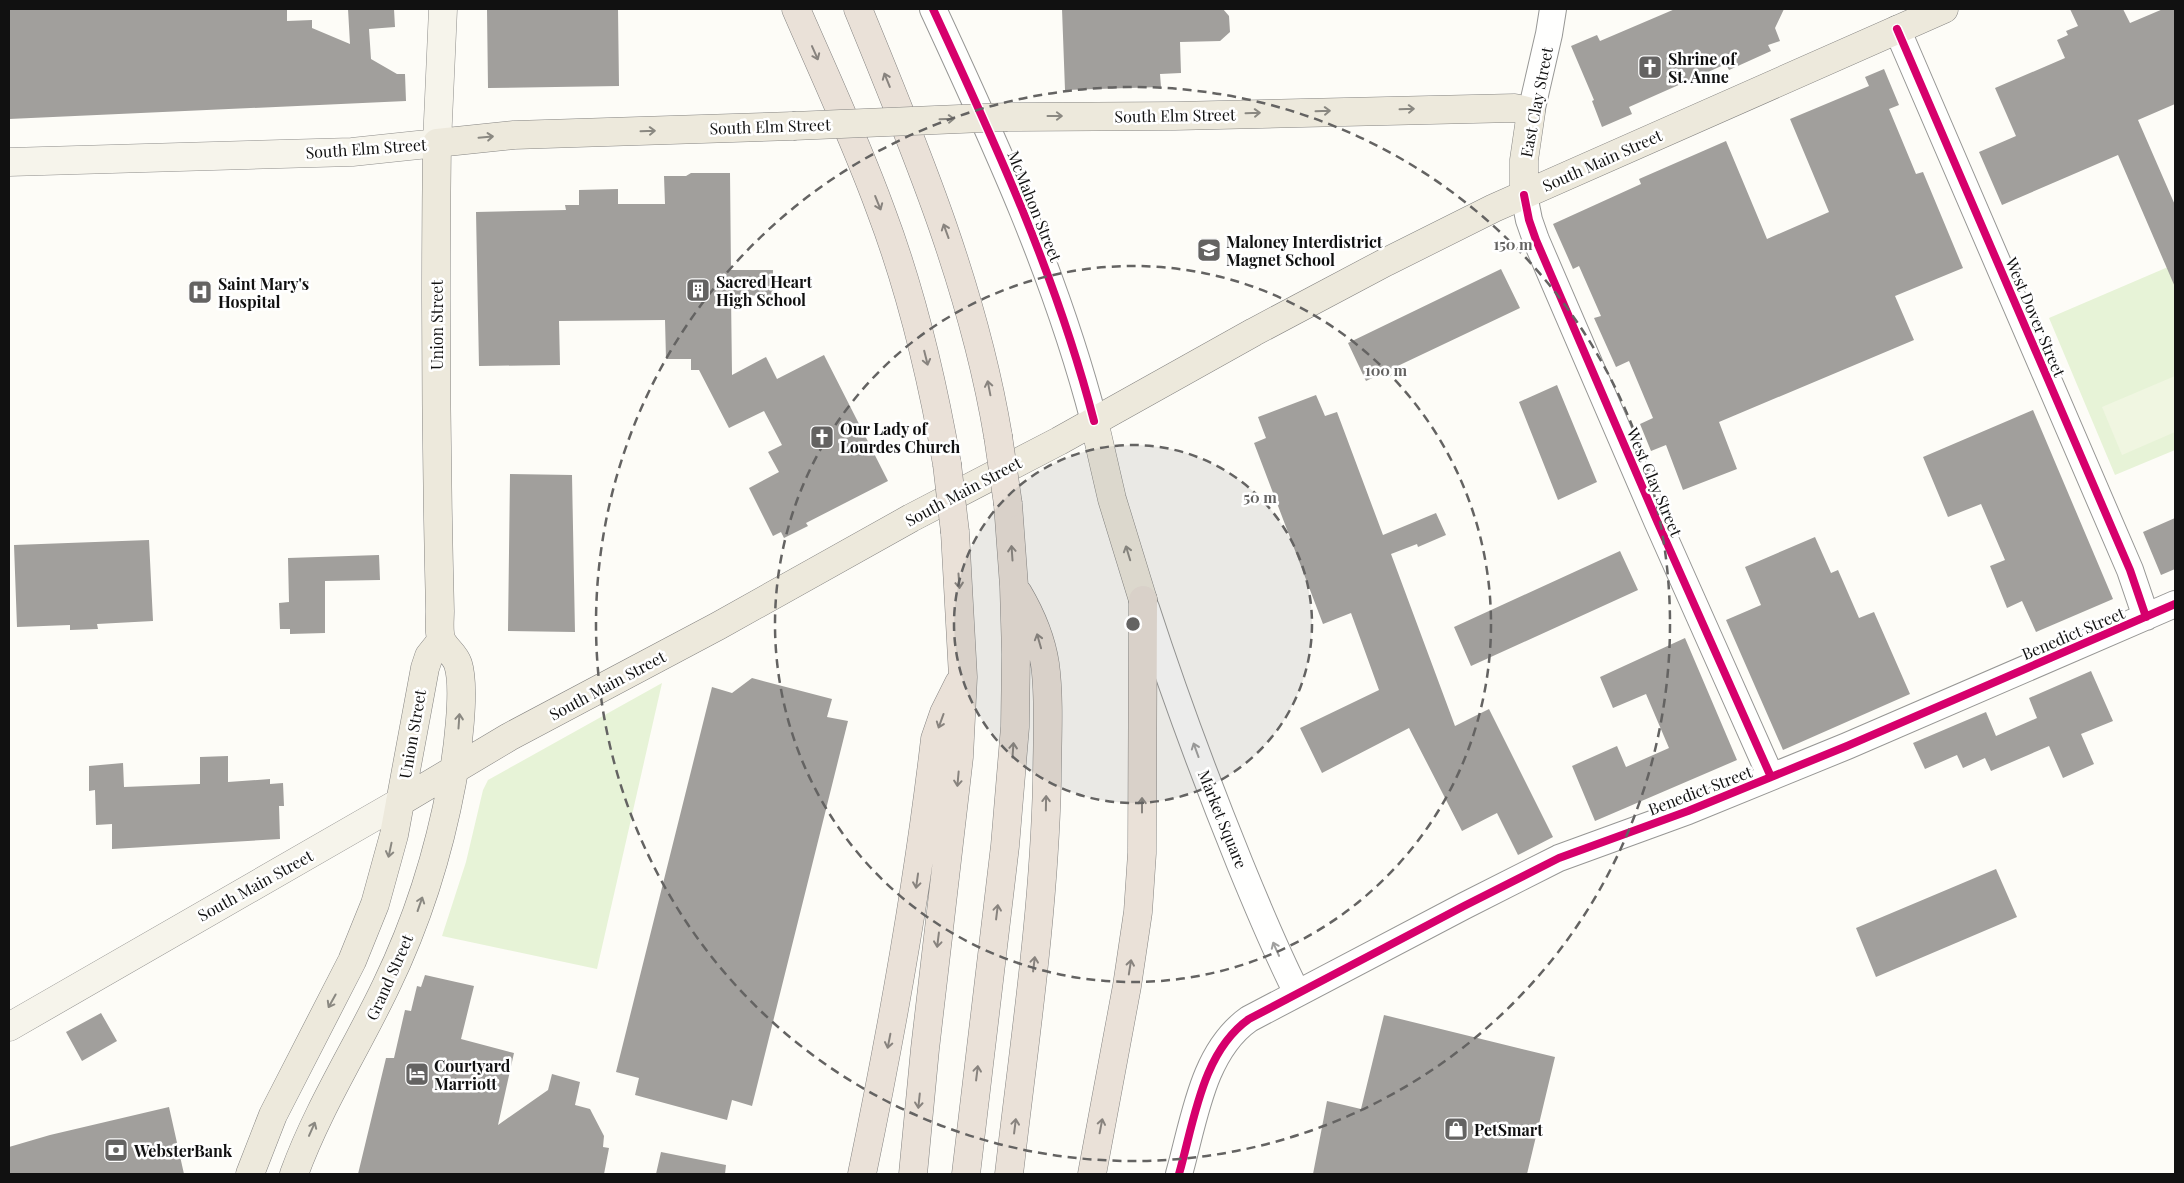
<svg xmlns="http://www.w3.org/2000/svg" width="2184" height="1183" font-family="'Playfair Display',serif">
	<rect width="100%" height="100%" fill="#fdfcf7"/>
	<path fill="#e7f3d7" d="M2175,264V450L2115,475L2049,318Z
		M662,683L597,969L442,936L466,862L483,790L488,780Z"/>
	<path fill="#f0f6e1" d="M2175,376V432L2122,455L2102,407Z"/>
	<path fill="#a19f9c" d="M9,9H287V21L312,20V28L350,44L348,9H394L395,27L369,29L371,59L397,74H405L406,101L9,119Z
		M487,9H618L619,86L488,88Z
		M1062,9H1223L1229,16L1230,32L1220,41L1180,42L1181,73L1160,74L1161,87L1065,90Z
		M1675,9H1784L1775,28L1780,41L1768,45L1771,51L1729,70L1726,64L1629,107L1632,114L1602,127L1592,101L1594,100L1571,46L1597,35L1600,41Z
		M2070,9H2123L2130,23L2163,9H2175V104L2138,120L2175,205V287L2118,155L2002,205L1979,152L2016,136L1995,88L2065,58L2057,40L2068,35L2066,31L2078,26Z
		M1884,69L1899,105L1889,109L1916,174L1923,172L1963,268L1895,296L1914,340L1719,422L1737,469L1683,490L1666,445L1651,451L1640,424L1653,418L1629,361L1616,367L1594,318L1601,316L1579,266L1573,269L1553,224L1641,184L1639,179L1726,141L1767,239L1829,212L1790,119L1869,86L1865,77Z
		M691,173H730L731,270H773V296L731,295L732,375L766,357L777,379L824,355L888,481L806,523L808,526L784,538L781,532L773,536L749,488L779,472L768,452L782,445L764,411L729,428L699,370H691V359H666L665,320L559,321L560,365L479,366L476,212L566,210L565,205H579V190L618,189V204H665L664,176H686Z
		M1501,269L1520,308L1366,381L1348,343Z
		M1557,385L1597,482L1558,500L1519,402Z
		M1316,395L1325,416L1337,412L1383,535L1436,513L1446,535L1418,547L1417,544L1391,554L1455,726L1489,709L1553,837L1518,855L1497,813L1462,831L1409,728L1322,773L1300,728L1379,690L1351,613L1323,624L1254,443L1266,438L1258,417Z
		M2033,410L2113,599L2036,632L2022,601L2007,608L1990,566L2005,560L1981,504L1948,517L1923,457Z
		M510,474L572,475L575,632L508,631Z
		M2175,518V569L2161,575L2143,532Z
		M1815,537L1831,573L1838,570L1859,618L1874,612L1910,694L1783,750L1726,620L1761,605L1745,567Z
		M149,540L153,621L97,624L98,629L70,630V625L17,627L14,545Z
		M1620,551L1638,590L1471,666L1454,627Z
		M379,555L380,580L325,581V633L290,634V629H280L279,603L289,602L288,558Z
		M1685,638L1737,760L1595,821L1572,766L1617,746L1626,767L1669,748L1646,694L1613,708L1600,677Z
		M2091,671L2113,721L2081,734L2094,764L2063,778L2049,746L1991,771L1985,758L1963,768L1957,755L1925,769L1913,743L1986,712L1996,736L2037,718L2029,698Z
		M752,678L832,699L827,717L848,721L752,1106L732,1100L727,1120L635,1095L639,1078L616,1072L712,687L732,693Z
		M228,756V782L270,779V784L283,783L284,806H279L280,839L112,849V824L96,825L95,790L89,791V766L123,763L124,787L200,784V757Z
		M1996,869L2017,917L1876,977L1856,928Z
		M425,975L474,986L461,1039L514,1053L498,1125L548,1090L552,1074L580,1082L575,1105L590,1109L604,1136L603,1147L609,1148L604,1174H358L386,1058H394L405,1010L411,1011L417,986L421,987Z
		M101,1013L117,1041L82,1061L66,1032Z
		M1384,1015L1555,1057L1527,1174H1313L1327,1101L1361,1109Z
		M169,1107L184,1174H9V1147L50,1135Z
		M661,1152L726,1165L725,1174H656Z"/>
	<g fill="none" stroke-linecap="round" stroke-linejoin="round">
		<g stroke="#979795" stroke-width="28">
			<path id="street" d="M933,9C996,145 1056,275 1094,421
				M1897,29L2130,570L2146,617
				M1531,112L1549,34L1553,9
				M1524,195L1529,220L1536,240L1657,521L1771,777
				M1146,608C1174,694 1206,780 1240,864C1258,908 1276,951 1297,993
				M1179,1174C1194,1122 1202,1052 1249,1019L1464,906L1559,858L1688,811L1847,746L2175,604"/>
		</g>
		<g stroke="#8e8d8b" stroke-width="29">
			<path id="secondary" d="M9,162L352,152L437,143L443,9
				M9,1027L400,802"/>
		</g>
		<g stroke="#858482" stroke-width="29">
			<path id="primary" d="M1007,117L1175,116L1515,108L1531,112L1524,160V195
				M1094,421L1112,499L1143,600
				M400,802L509,737L718,626L911,518L1059,441L1254,332L1386,262L1494,208L1944,9
				M250,1174L273,1115L352,961L375,904L394,835L425,668L429,656L441,641
				M294,1174C318,1108 356,1049 386,986C417,922 439,852 452,782C457,755 466,689 458,664C455,655 448,651 443,643C438,635 440,620 440,611C436,455 435,299 437,143L514,135L793,126"/>
		</g>
		<g stroke="#858482" stroke-width="29">
			<path id="highway" d="M796,9C825,76 856,142 881,211C912,293 932,378 947,464
				M858,9C915,148 973,286 998,436
				M862,1174C892,1030 918,886 935,739L944,713L959,683
				M913,1174L925,1049L959,757L963,677L955,532
				M966,1174L1005,846L1015,727L1016,654L1014,586L1008,504
				M1009,1174C1024,1044 1044,913 1047,781C1047,745 1050,700 1045,664C1041,638 1031,615 1018,593
				M1092,1174L1127,986L1138,912L1142,853L1143,600"/>
		</g>
		<use href="#street" stroke="#fffffe" stroke-width="26"/>
		<use href="#secondary" stroke="#f6f4eb" stroke-width="28"/>
		<use href="#primary" stroke="#ede9dc" stroke-width="28"/>
		<use href="#highway" stroke="#eae1d8" stroke-width="28"/>
		<g stroke="#858482" stroke-width="29" stroke-linecap="butt">
			<path id="primary-bridge" d="M793,126L1007,117"/>
		</g>
		<g stroke="#858482" stroke-width="29" stroke-linecap="butt">
			<path id="highway-bridge" d="M998,436L1008,504
				M947,464L955,532"/>
		</g>
		<use href="#primary-bridge" stroke="#ede9dc" stroke-width="28"/>
		<use href="#highway-bridge" stroke="#eae1d8" stroke-width="28"/>
		<g stroke="#fff" stroke-width="11">
			<path id="cycleway" d="M933,9C996,145 1056,275 1094,421
				M1897,29L2130,570L2146,617
				M1524,195L1529,220L1536,240L1657,521L1771,777
				M1179,1174C1194,1122 1202,1052 1249,1019L1464,906L1559,858L1688,811L1847,746L2175,604"/>
		</g>
		<use href="#cycleway" stroke="#d6006c" stroke-width="8"/>
	</g>
	<defs><path id="oneway-shaft" d="M-6 0H5M1.5-3L5.5 0L1.5 3" fill="none" stroke-width="1.6" stroke-linecap="round" stroke-linejoin="round" transform="scale(1.25)"/></defs>
	<g stroke="#88837e">
		<use href="#oneway-shaft" transform="translate(815 53) rotate(66)"/>
		<use href="#oneway-shaft" transform="translate(887 80) rotate(-112)"/>
		<use href="#oneway-shaft" transform="translate(878 203) rotate(68)"/>
		<use href="#oneway-shaft" transform="translate(946 231) rotate(-110)"/>
		<use href="#oneway-shaft" transform="translate(926 358) rotate(76)"/>
		<use href="#oneway-shaft" transform="translate(989 388) rotate(-101)"/>
		<use href="#oneway-shaft" transform="translate(1012 553) rotate(-94)"/>
		<use href="#oneway-shaft" transform="translate(959 581) rotate(86)"/>
		<use href="#oneway-shaft" transform="translate(1039 641) rotate(-106)"/>
		<use href="#oneway-shaft" transform="translate(941 721) rotate(110)"/>
		<use href="#oneway-shaft" transform="translate(1013 750) rotate(-86)"/>
		<use href="#oneway-shaft" transform="translate(958 779) rotate(95)"/>
		<use href="#oneway-shaft" transform="translate(1046 803) rotate(-89)"/>
		<use href="#oneway-shaft" transform="translate(1142 805) rotate(-90)"/>
		<use href="#oneway-shaft" transform="translate(917 881) rotate(98)"/>
		<use href="#oneway-shaft" transform="translate(997 912) rotate(-83)"/>
		<use href="#oneway-shaft" transform="translate(938 940) rotate(97)"/>
		<use href="#oneway-shaft" transform="translate(1034 964) rotate(-83)"/>
		<use href="#oneway-shaft" transform="translate(1130 967) rotate(-81)"/>
		<use href="#oneway-shaft" transform="translate(889 1041) rotate(101)"/>
		<use href="#oneway-shaft" transform="translate(977 1073) rotate(-83)"/>
		<use href="#oneway-shaft" transform="translate(919 1101) rotate(96)"/>
		<use href="#oneway-shaft" transform="translate(1015 1126) rotate(-83)"/>
		<use href="#oneway-shaft" transform="translate(1101 1126) rotate(-79)"/>
	</g>
	<g stroke="#8a8881">
		<use href="#oneway-shaft" transform="translate(1407 109) rotate(-2)"/>
		<use href="#oneway-shaft" transform="translate(1323 111) rotate(-2)"/>
		<use href="#oneway-shaft" transform="translate(1253 113) rotate(-2)"/>
		<use href="#oneway-shaft" transform="translate(1055 116)"/>
		<use href="#oneway-shaft" transform="translate(947 119) rotate(-2)"/>
		<use href="#oneway-shaft" transform="translate(648 131) rotate(-2)"/>
		<use href="#oneway-shaft" transform="translate(486 137) rotate(-5)"/>
		<use href="#oneway-shaft" transform="translate(1128 553) rotate(-107)"/>
		<use href="#oneway-shaft" transform="translate(459 721) rotate(-86)"/>
		<use href="#oneway-shaft" transform="translate(390 850) rotate(102)"/>
		<use href="#oneway-shaft" transform="translate(420 904) rotate(-71)"/>
		<use href="#oneway-shaft" transform="translate(332 1001) rotate(119)"/>
		<use href="#oneway-shaft" transform="translate(312 1129) rotate(-66)"/>
	</g>
	<g stroke="#a0a09f">
		<use href="#oneway-shaft" transform="translate(1196 750) rotate(-110)"/>
		<use href="#oneway-shaft" transform="translate(1276 949) rotate(-114)"/>
	</g>
	<circle cx="1133" cy="624" r="179" fill="#646362" fill-opacity=".12"/>
	<g fill="none" stroke="#646362" stroke-width="2.5" stroke-dasharray="9 6">
		<circle cx="1133" cy="624" r="179"/>
		<circle cx="1133" cy="624" r="358"/>
		<circle cx="1133" cy="624" r="537"/>
	</g>
	<defs>
		<g id="church-square" transform="scale(1.25)"><rect x="-9" y="-9" width="18" height="18" rx="4" fill="#646362" stroke="#fff"/><path d="M-1.2-6h2.4v3.5h3.3v2.4h-3.3V6h-2.4V-.1h-3.3v-2.4h3.3Z" fill="#fff"/></g>
		<g id="school-square" transform="scale(1.25)"><rect x="-9" y="-9" width="18" height="18" rx="4" fill="#646362" stroke="#fff"/><path d="M0-5L7-2L0 1L-7-2ZM-4 1L0 2.5L4 1V4Q0 6-4 4Z" fill="#fff"/></g>
		<g id="building-square" transform="scale(1.25)"><rect x="-9" y="-9" width="18" height="18" rx="4" fill="#646362" stroke="#fff"/><path d="M-4-6H4V6H1V3H-1V6H-4ZM-2.5-4.3h1.7v1.8h-1.7ZM.8-4.3h1.7v1.8H.8ZM-2.5-1h1.7V.8h-1.7ZM.8-1h1.7V.8H.8Z" fill="#fff"/></g>
		<g id="hospital-square" transform="scale(1.25)"><rect x="-9" y="-9" width="18" height="18" rx="4" fill="#646362" stroke="#fff"/><path d="M-5-5h3v3.5h4V-5h3V5h-3V1.5h-4V5h-3Z" fill="#fff"/></g>
		<g id="hotel-square" transform="scale(1.25)"><rect x="-9" y="-9" width="18" height="18" rx="4" fill="#646362" stroke="#fff"/><path d="M-6-4.5h1.5V1H6V5H4.5V3h-9V5H-6ZM-4 0a1.8 1.8 0 1 1 3.6 0ZM.5 0V-2.5h3Q6-2.5 6 0Z" fill="#fff"/></g>
		<g id="shop-square" transform="scale(1.25)"><rect x="-9" y="-9" width="18" height="18" rx="4" fill="#646362" stroke="#fff"/><path d="M-5-2.5h2.3a2.7 3.5 0 0 1 5.4 0H5L5.5 6h-11ZM-1.5-2.5h3a1.5 2.3 0 0 0-3 0Z" fill="#fff"/></g>
		<g id="bank-square" transform="scale(1.25)"><rect x="-9" y="-9" width="18" height="18" rx="4" fill="#646362" stroke="#fff"/><path d="M-6-4H6V4H-6ZM0-2.3a2.3 2.3 0 1 0 0 4.6a2.3 2.3 0 1 0 0-4.6Z" fill="#fff"/></g>
	</defs>
	<g fill-rule="evenodd">
		<use href="#church-square" x="1650" y="67"/>
		<use href="#school-square" x="1209" y="250"/>
		<use href="#building-square" x="698" y="290"/>
		<use href="#hospital-square" x="200" y="292"/>
		<use href="#church-square" x="822" y="437"/>
		<use href="#hotel-square" x="417" y="1074"/>
		<use href="#shop-square" x="1456" y="1129"/>
		<use href="#bank-square" x="116" y="1150"/>
	</g>
	<g text-anchor="middle" dominant-baseline="central" stroke-width="5" stroke-linejoin="round" paint-order="stroke">
		<g font-size="16" font-weight="bold" fill="#111" stroke="#fff" text-anchor="start">
			<text x="1668" y="58">Shrine of<tspan x="1668" dy="18">St. Anne</tspan></text>
			<text x="1226" y="241">Maloney Interdistrict<tspan x="1226" dy="18">Magnet School</tspan></text>
			<text x="716" y="281">Sacred Heart<tspan x="716" dy="18">High School</tspan></text>
			<text x="218" y="283">Saint Mary's<tspan x="218" dy="18">Hospital</tspan></text>
			<text x="840" y="428">Our Lady of<tspan x="840" dy="18">Lourdes Church</tspan></text>
			<text x="434" y="1065">Courtyard<tspan x="434" dy="18">Marriott</tspan></text>
			<text x="1474" y="1129">PetSmart</text>
			<text x="134" y="1150">WebsterBank</text>
		</g>
		<g font-size="16" fill="#111" stroke="#fff">
			<text transform="translate(1536 102) rotate(-79)">East Clay Street</text>
			<text transform="translate(1175 115) rotate(-1)">South Elm Street</text>
			<text transform="translate(770 126) rotate(-2)">South Elm Street</text>
			<text transform="translate(366 148) rotate(-4)">South Elm Street</text>
			<text transform="translate(1602 160) rotate(-24)">South Main Street</text>
			<text transform="translate(1035 206) rotate(68)">McMahon Street</text>
			<text transform="translate(2036 317) rotate(67)">West Dover Street</text>
			<text transform="translate(436 325) rotate(-90)">Union Street</text>
			<text transform="translate(1655 482) rotate(67)">West Clay Street</text>
			<text transform="translate(963 491) rotate(-28)">South Main Street</text>
			<text transform="translate(2073 633) rotate(-23)">Benedict Street</text>
			<text transform="translate(607 685) rotate(-28)">South Main Street</text>
			<text transform="translate(412 734) rotate(-80)">Union Street</text>
			<text transform="translate(1700 790) rotate(-21)">Benedict Street</text>
			<text transform="translate(1223 819) rotate(68)">Market Square</text>
			<text transform="translate(255 885) rotate(-29)">South Main Street</text>
			<text transform="translate(389 977) rotate(-66)">Grand Street</text>
		</g>
	</g>
	<circle cx="1133" cy="624" r="8" fill="#646362" stroke="#fff" stroke-width="2.5"/>
	<g font-size="15" text-anchor="middle" font-weight="bold" fill="#646362" stroke="#fff" stroke-width="5" stroke-linejoin="round" paint-order="stroke">
		<text x="1513" y="250">150 m</text>
		<text x="1386" y="376">100 m</text>
		<text x="1260" y="503">50 m</text>
	</g>
	<rect width="2184" height="1183" fill="none" stroke="#111111" stroke-width="20"/>
</svg>
